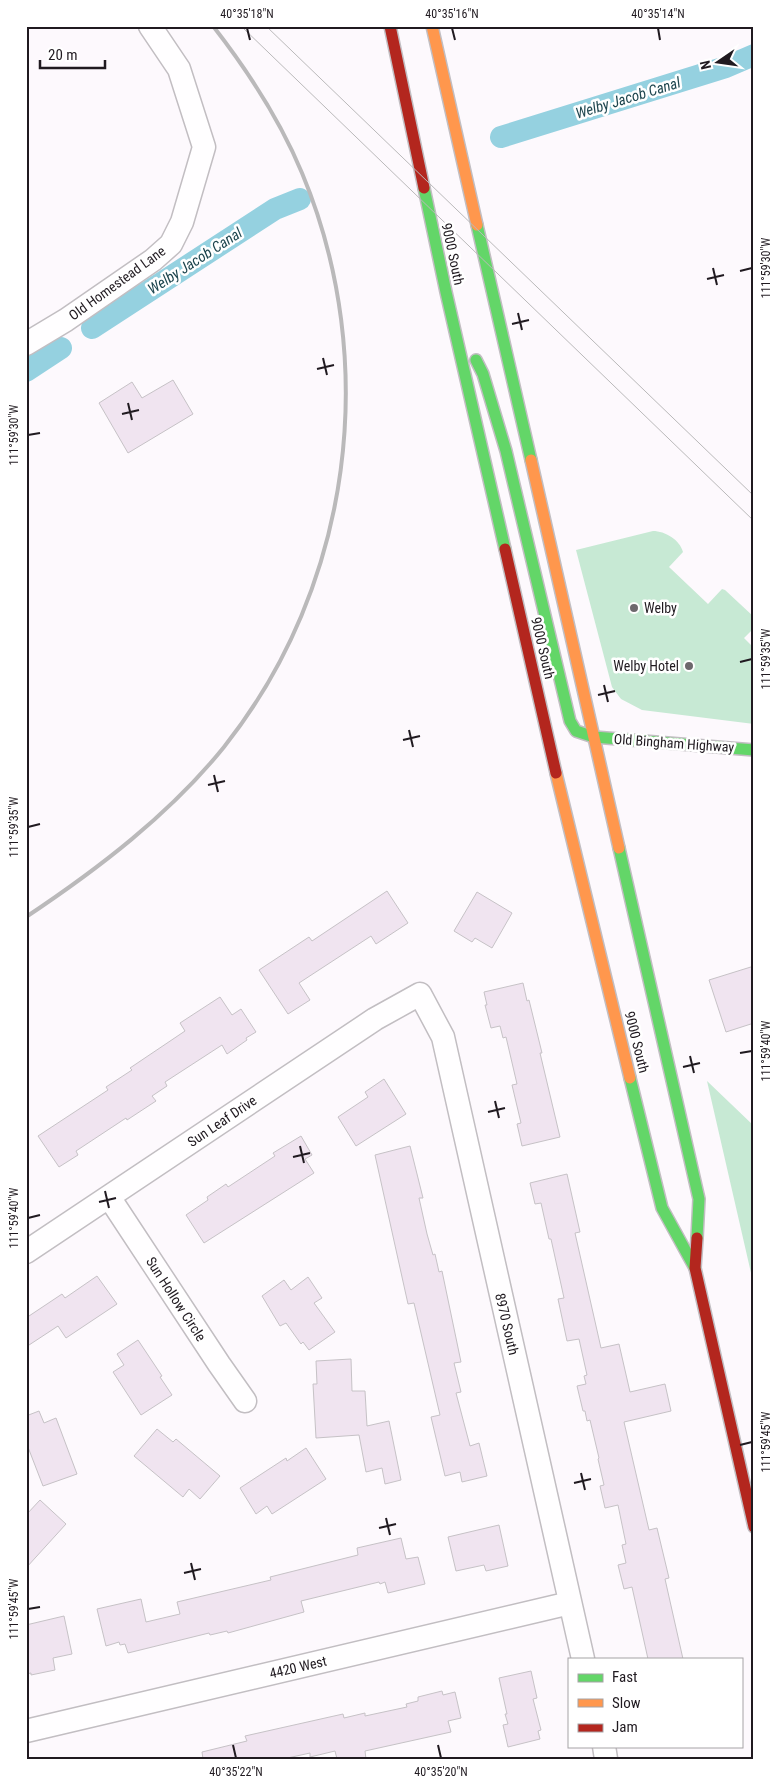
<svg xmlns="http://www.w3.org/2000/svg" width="780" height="1785" font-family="'Roboto Condensed',sans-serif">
	<rect width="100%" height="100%" fill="#fdf9fd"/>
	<path fill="#c7e9d4" d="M653,531C665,531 680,540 683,552L669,567L708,604L722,589L725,590L754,617V628L744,638L754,648V724L642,710L621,699L612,687L576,550Z
		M707,1081L754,1126V1286Z"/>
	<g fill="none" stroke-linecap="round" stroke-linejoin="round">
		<path stroke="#95d1e0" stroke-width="22" d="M501,137L726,67L754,55
			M92,328L275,209L300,199
			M26,371L61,348"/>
	</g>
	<path fill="#f0e4f0" stroke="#c6c2c6" d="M173,380L193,414L128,453L99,403L132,382L142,398Z
		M387,891L408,923L376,944L371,936L299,983L310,1000L288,1014L259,970L309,937L312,941Z
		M477,892L512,913L492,948L475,938L472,942L454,931Z
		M754,966V1023L726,1032L709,980Z
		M523,983L527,1001L529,1000L542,1053H540L560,1137L522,1146L517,1124L521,1123L512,1085L517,1084L506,1037L503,1038L500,1026L491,1028L485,1005H487L484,992Z
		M220,997L232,1015L241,1009L256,1032L246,1038L247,1040L227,1054L222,1045L165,1082L167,1086L152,1096L156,1101L127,1120L126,1118L76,1151L78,1155L59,1167L38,1136L108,1090L106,1087L132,1070L130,1068L185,1031L180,1023Z
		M384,1079L406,1114L356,1146L338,1117L368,1097L365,1092Z
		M301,1136L312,1155L305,1159L314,1173L204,1243L186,1215L208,1200L207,1197L226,1184L228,1187L275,1156L273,1153Z
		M410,1146L423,1198H419L427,1234L433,1255L435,1254L439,1272L442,1271L461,1362L454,1363L461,1392L456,1393L470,1446L479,1443L487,1476L462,1482L460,1472L445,1476L431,1417L440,1415L414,1303L408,1304L375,1155Z
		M567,1174L580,1232L575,1233L601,1348L619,1344L630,1392L665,1384L671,1411L624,1422L649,1530L657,1528L669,1578L665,1579L683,1659H648L632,1587L624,1589L618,1565L626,1563L622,1545L626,1544L618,1505L605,1508L600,1486L604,1485L598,1459L599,1458L590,1420L587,1421L585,1411H583L577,1386L586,1384L584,1376L587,1375L579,1339L567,1341L558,1299L564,1298L551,1239H549L541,1203L535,1204L530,1183Z
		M97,1276L117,1304L66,1338L58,1326L26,1347V1318L62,1294L65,1298Z
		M308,1277L322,1298L314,1303L335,1332L309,1350L303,1342L301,1344L286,1323L280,1326L262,1296L284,1280L291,1290Z
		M138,1340L162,1376L160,1377L172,1395L141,1415L113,1372L124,1365L117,1354Z
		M351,1359L352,1391H365L367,1426L389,1421L401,1480L385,1484L382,1468L366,1472L359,1435L316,1438L313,1384H317L316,1361Z
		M39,1411L44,1423L56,1418L77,1474L43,1486L26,1442V1416Z
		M157,1429L173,1442L176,1439L220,1476L200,1499L189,1489L183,1497L134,1456Z
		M306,1448L326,1479L272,1514L267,1506L256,1514L240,1488L286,1458L287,1461Z
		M40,1500L66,1524L26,1568V1515Z
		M499,1525L508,1566L486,1571L484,1565L456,1571L448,1537Z
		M401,1538L406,1559L418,1557L425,1584L388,1593L385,1582L380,1584L379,1582L301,1601L304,1612L228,1633L227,1631L210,1635L209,1633L128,1653L125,1644L120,1645L119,1642L106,1646L97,1609L141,1599L146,1622L180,1614L177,1602L271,1580L270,1577L358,1555L357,1548Z
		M64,1616L72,1654L53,1658L55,1670L31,1675V1673L26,1674V1625Z
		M531,1671L537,1698L533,1699L541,1730L538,1731L540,1739L508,1747L503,1725L508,1724L505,1714H507L499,1678Z
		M442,1691L443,1695L455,1692L461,1718L448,1721L451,1732L365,1751L366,1759H337L335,1751L310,1757V1753L283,1759H203L202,1752L247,1741L245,1736L343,1714L344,1718L365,1713V1716L407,1707L406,1704L418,1701V1697Z"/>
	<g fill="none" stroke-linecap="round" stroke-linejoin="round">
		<g stroke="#c2bec2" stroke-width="25">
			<path id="street" d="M26,344L66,320L153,260L171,244L182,222L204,147L179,69L150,26
				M109,1197L219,1364L245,1401
				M26,1252L375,1019L420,994L443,1037L583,1659
				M26,1731L570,1603
				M604,1746L606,1759"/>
		</g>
		<g stroke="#c2bec2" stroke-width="14">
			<path id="fast" d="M424,188L446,292L505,549
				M477,225L531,460
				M476,360L483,374L506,451L570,721L576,731L594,737
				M594,737L754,750
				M619,848L699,1199L697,1238
				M630,1078L662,1208L695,1268"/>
		</g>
		<g stroke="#c2bec2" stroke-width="14">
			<path id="slow" d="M432,26L477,225
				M531,460L619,848
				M556,773L630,1078"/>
		</g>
		<g stroke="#c2bec2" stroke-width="14">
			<path id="jam" d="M390,26L424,188
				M505,549L556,773
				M697,1238L695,1268L754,1527"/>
		</g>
		<use href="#street" stroke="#fffeff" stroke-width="22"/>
		<use href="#fast" stroke="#63d668" stroke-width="11"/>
		<use href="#slow" stroke="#ff974d" stroke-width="11"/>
		<use href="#jam" stroke="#b3261e" stroke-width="11"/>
		<path stroke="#bab9ba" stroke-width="1" d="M241,26L754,521
			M266,26L754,496"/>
		<path stroke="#bab9ba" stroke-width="4" d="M26,917C98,869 170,814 224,747C352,586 381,362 302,173C280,120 248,71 213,26"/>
	</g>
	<path fill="none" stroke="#201a20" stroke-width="2" d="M247,28L250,40M452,28L455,40M658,28L660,40M713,268L717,285M740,271L752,268M707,279L724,275M518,313L522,330M512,324L529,320M323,358L327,375M317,369L334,365M128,403L132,420M122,414L139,410M28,435L40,433M740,662L752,659M604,685L608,702M598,695L615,691M409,730L413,747M403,740L420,736M214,775L218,792M208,785L225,781M28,827L40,824M740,1053L752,1051M690,1056L694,1073M683,1067L700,1063M495,1101L499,1118M488,1112L505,1108M300,1146L304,1163M293,1157L310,1153M105,1191L109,1208M99,1202L116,1198M28,1218L40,1215M740,1445L752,1442M581,1473L585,1490M574,1483L591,1479M386,1518L390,1535M379,1528L396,1524M191,1563L195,1580M184,1573L201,1569M28,1609L40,1607M233,1745L236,1758M438,1745L441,1758"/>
	<g fill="#6d686d" stroke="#fff" stroke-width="2">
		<circle cx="634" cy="608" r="5"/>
		<circle cx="689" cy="666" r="5"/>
	</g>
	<g text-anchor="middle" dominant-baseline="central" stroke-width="5" stroke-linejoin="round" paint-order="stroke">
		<g font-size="14" fill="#201a20" stroke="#fff">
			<text transform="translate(453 254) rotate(78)">9000 South</text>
			<text transform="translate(117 283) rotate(-36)">Old Homestead Lane</text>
			<text transform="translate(543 648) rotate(77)">9000 South</text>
			<text transform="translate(674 743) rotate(4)">Old Bingham Highway</text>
			<text transform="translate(637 1042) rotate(76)">9000 South</text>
			<text transform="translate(222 1121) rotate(-34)">Sun Leaf Drive</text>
			<text transform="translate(176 1299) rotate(57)">Sun Hollow Circle</text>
			<text transform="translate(507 1324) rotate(77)">8970 South</text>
			<text transform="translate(298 1667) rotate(-13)">4420 West</text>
		</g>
		<g font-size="14" fill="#201a20" stroke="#fff" text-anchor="start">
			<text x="644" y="608">Welby</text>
			<text x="679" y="666" text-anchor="end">Welby Hotel</text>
		</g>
		<g font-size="15" font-style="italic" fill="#1d454e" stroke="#fff">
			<text transform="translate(628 98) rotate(-17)">Welby Jacob Canal</text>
			<text transform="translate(195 261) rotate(-33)">Welby Jacob Canal</text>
		</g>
	</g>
	<rect width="780" height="1785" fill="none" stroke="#ffffff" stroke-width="55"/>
	<rect x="568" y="1658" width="175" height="90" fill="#ffffff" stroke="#a6a3a6"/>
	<rect x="578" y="1674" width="25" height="8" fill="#63d668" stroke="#a6a3a6"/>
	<text x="612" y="1682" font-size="15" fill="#201a20">Fast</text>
	<rect x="578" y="1699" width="25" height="8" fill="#ff974d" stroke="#a6a3a6"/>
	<text x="612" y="1708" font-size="15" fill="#201a20">Slow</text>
	<rect x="578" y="1724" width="25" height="8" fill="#b3261e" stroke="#a6a3a6"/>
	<text x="612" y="1732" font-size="15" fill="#201a20">Jam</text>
	<g transform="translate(718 62) rotate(257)" stroke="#ffffff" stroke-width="4" paint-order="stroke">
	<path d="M0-4L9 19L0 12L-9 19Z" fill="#201a20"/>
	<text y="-8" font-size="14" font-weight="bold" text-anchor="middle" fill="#201a20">N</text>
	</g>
	<path d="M40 60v8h65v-8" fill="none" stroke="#201a20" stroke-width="2.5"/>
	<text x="48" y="60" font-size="15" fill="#201a20" stroke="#ffffff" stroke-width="4" paint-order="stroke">20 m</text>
	<rect x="28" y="28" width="724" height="1730" fill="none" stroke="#201a20" stroke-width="2"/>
	<g font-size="12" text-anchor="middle" fill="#201a20">
		<text x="247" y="18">40°35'18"N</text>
		<text x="452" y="18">40°35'16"N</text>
		<text x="658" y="18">40°35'14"N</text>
		<text transform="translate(766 268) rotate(-90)" y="4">111°59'30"W</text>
		<text transform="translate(14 435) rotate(-90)" y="4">111°59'30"W</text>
		<text transform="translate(766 659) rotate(-90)" y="4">111°59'35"W</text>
		<text transform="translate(14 827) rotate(-90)" y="4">111°59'35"W</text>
		<text transform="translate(766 1051) rotate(-90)" y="4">111°59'40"W</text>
		<text transform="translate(14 1218) rotate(-90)" y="4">111°59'40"W</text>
		<text transform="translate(766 1442) rotate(-90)" y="4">111°59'45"W</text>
		<text transform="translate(14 1609) rotate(-90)" y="4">111°59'45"W</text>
		<text x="236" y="1776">40°35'22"N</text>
		<text x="441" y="1776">40°35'20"N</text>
	</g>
</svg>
